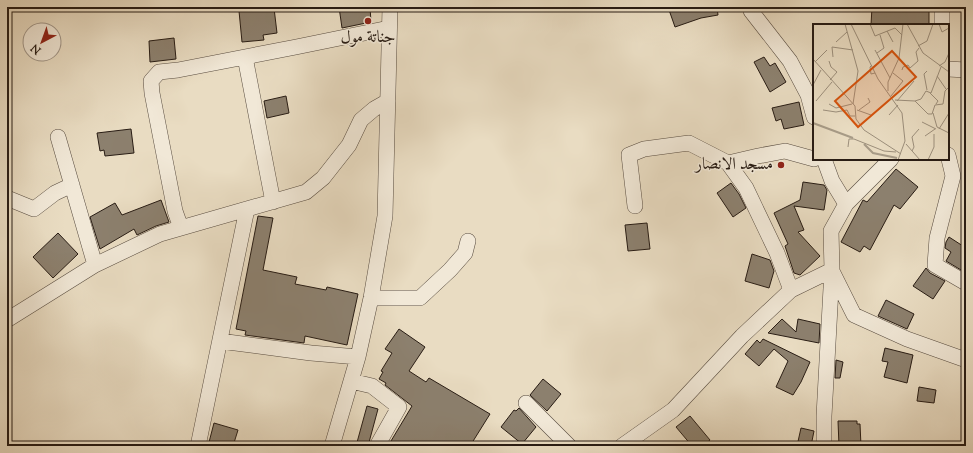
<svg xmlns="http://www.w3.org/2000/svg" width="973" height="453" font-family="'Sorts Mill Goudy',Amiri,serif">
	<rect width="100%" height="100%" fill="#e9dcc2"/>
	<filter id="stains"><feTurbulence type="fractalNoise" baseFrequency=".005" numOctaves="4"/><feColorMatrix values="0 0 0 0 .2 0 0 0 0 .09 0 0 0 0 .02 0 0 0 .5 -.17"/></filter>
	<radialGradient id="worn" r=".72"><stop offset=".6" stop-color="#630" stop-opacity="0"/><stop offset="1" stop-color="#630" stop-opacity=".3"/></radialGradient>
	<path fill="#8c806e" stroke="#281c14" d="M339,7H370L371,22L342,28Z
		M668,7H717L718,15L701,18L675,27Z
		M872,7H929V25H871Z
		M274,8L277,33L263,35L264,40L242,42L239,11Z
		M174,38L176,59L150,62L149,41Z
		M764,57L770,66L775,63L786,82L770,92L754,62Z
		M286,96L289,113L267,118L264,101Z
		M799,102L804,125L784,129L781,119L776,121L772,108Z
		M131,129L134,153L105,156L104,150L100,151L97,133Z
		M896,169L918,187L900,209L894,205L870,250L864,246L860,252L841,242L863,200L867,202Z
		M803,182L824,185L827,190L824,210L794,206L804,230L798,232L820,256L800,275L794,273L785,246L788,244L774,213L800,200Z
		M731,183L739,194L746,208L733,217L717,193Z
		M161,200L169,222L156,226L137,235L134,229L100,249L90,217L115,203L122,215Z
		M258,216L273,218L263,270L297,277L295,284L326,290L327,287L358,294L347,345L305,336L304,343L245,335L246,331L236,329Z
		M647,223L650,249L628,251L625,225Z
		M58,233L78,254L53,278L33,257Z
		M949,237L966,248V273L946,261L951,252L945,248L946,242Z
		M752,254L770,260L774,271L769,288L745,281Z
		M926,268L930,273L945,281L933,299L913,286Z
		M886,300L914,314L907,329L878,316Z
		M782,319L796,332L798,319L820,324L819,343L768,333Z
		M399,329L425,347L409,371L426,382L429,378L490,414L470,446H388L412,406L385,385L386,383L379,379L383,372L381,371L392,353L385,349Z
		M763,339L810,362L801,382L793,395L776,387L788,361L774,349L759,366L745,354L757,340L760,343Z
		M885,348L913,355L907,383L884,377L888,362L882,361Z
		M836,360L843,362L840,378H835Z
		M543,379L561,394L547,411L530,395Z
		M919,387L936,390L934,403L917,401Z
		M367,406L378,409L368,446H356Z
		M519,408L536,427L522,444L501,427L514,410L516,411Z
		M690,416L710,440L703,446H692L676,427Z
		M838,421H857V424H860L861,446H839Z
		M214,423L238,430L233,446H208Z
		M801,428L814,431L811,446H797Z"/>
	<g fill="none" stroke-linecap="round" stroke-linejoin="round">
		<g stroke="#584c40" stroke-width="16">
			<path id="minor" d="M942,7V25
				M751,11L790,61L808,95L814,117
				M245,57L273,202
				M948,69L966,70
				M58,137L95,265
				M948,155L953,176L937,238L935,265L966,283
				M824,159L832,181L846,204
				M728,163L746,188L777,253L791,290
				M7,198L34,209L55,193L72,185
				M635,206L629,155L644,149L689,143L728,163L758,156L785,151L814,159
				M181,228L175,211L152,93L151,81L159,72L178,70L296,47L389,28
				M832,271L854,315L907,339L966,360
				M371,298H420L450,270L465,253L468,241
				M7,320L95,265L160,234L306,192L323,178L349,145L361,120L374,109L388,101
				M220,341L311,353L358,357
				M351,381L372,386L399,407L377,446
				M526,403L569,446
				M198,446L247,209
				M332,446L358,357L371,298L385,216L390,7
				M622,446L673,410L742,336L791,290L832,270
				M824,446V416L832,270L831,231L846,204L891,159"/>
		</g>
		<use href="#minor" stroke="#f1e8d7" stroke-width="15"/>
	</g>
	<g fill="#8f2418" stroke="#f1e8d7" stroke-width="1.5">
		<circle cx="368" cy="21" r="4"/>
		<circle cx="781" cy="165" r="4"/>
	</g>
	<g text-anchor="middle" dominant-baseline="central" stroke-width="3" stroke-linejoin="round" paint-order="stroke">
		<g font-size="17" fill="#281c14" stroke="#f1e8d7">
			<text x="368" y="38">جناتة مول</text>
			<text x="773" y="165" text-anchor="end">مسجد الانصار</text>
		</g>
	</g>
	<g transform="translate(813 24)">
		<rect width="136" height="136" fill="#e9dcc2"/>
		<path fill="none" stroke="#a79b87" stroke-width="2" d="M0,99L40,114M51,120L60,129L84,134"/>
		<path fill="none" stroke="#9c8f7c" stroke-width="1" d="M32,0L45,47L40,80M38,0L65,55L89,89L92,117L85,136M57,0L62,12L82,4L89,11M94,0L110,29L136,48M126,0L129,8L136,4M74,7L80,18M23,18L34,8M105,22L114,17L120,0M62,26L77,54M64,29L71,24L67,11M20,33L19,23L40,26M0,35L42,82L43,95L51,106L88,130M16,37L18,43L24,48L17,56M2,38L14,26M59,41L57,43L58,50L62,49M126,42L132,38L136,29M89,46L90,43L95,41L97,44L105,37L103,28L106,24M124,52L133,65M0,61L8,46M114,66L111,50L114,47M75,67V58L86,34L90,0M117,69L125,77L123,80M78,72L90,57L80,49M82,76L102,77L115,90H119L122,81L130,80L132,67L136,63M3,77L19,58M84,77L101,57M102,77L108,75L113,67L118,69L128,43M16,80L23,84L39,80M10,86L23,88L34,86L37,92H42M44,86L58,91M46,86L57,78L55,74M120,89L124,103L136,109M76,91L85,81M109,98L123,105M126,105L136,89M112,112L122,105M93,120L107,136M35,123L36,115H41L71,127L83,128M99,127L101,123L99,113L106,105M115,136L121,123V110"/>
		<path fill="#d5530d" fill-opacity="0.15" stroke="#d5530d" stroke-width="2" d="M79,27L103,53L45,103L22,77Z"/>
		<rect width="136" height="136" fill="none" stroke="#281c14" stroke-width="2"/>
	</g>
	<rect width="973" height="453" fill="none" stroke="#e9dcc2" stroke-width="24"/>
	<rect x="8" y="8" width="957" height="437" fill="none" stroke="#281c14" stroke-width="2"/>
	<rect x="12" y="12" width="949" height="429" fill="none" stroke="#281c14"/>
	<g transform="translate(42 42) rotate(221)"><circle r="19" fill="#f1e8d7" stroke="#a19689"/>
	<path d="M0-3L7 15L0 10L-7 15Z" fill="#8f2418"/>
	<text y="-6" font-size="11" font-weight="bold" text-anchor="middle" fill="#281c14">N</text>
	</g>
	<rect width="100%" height="100%" filter="url(#stains)"/>
	<rect width="100%" height="100%" fill="url(#worn)"/>
</svg>
